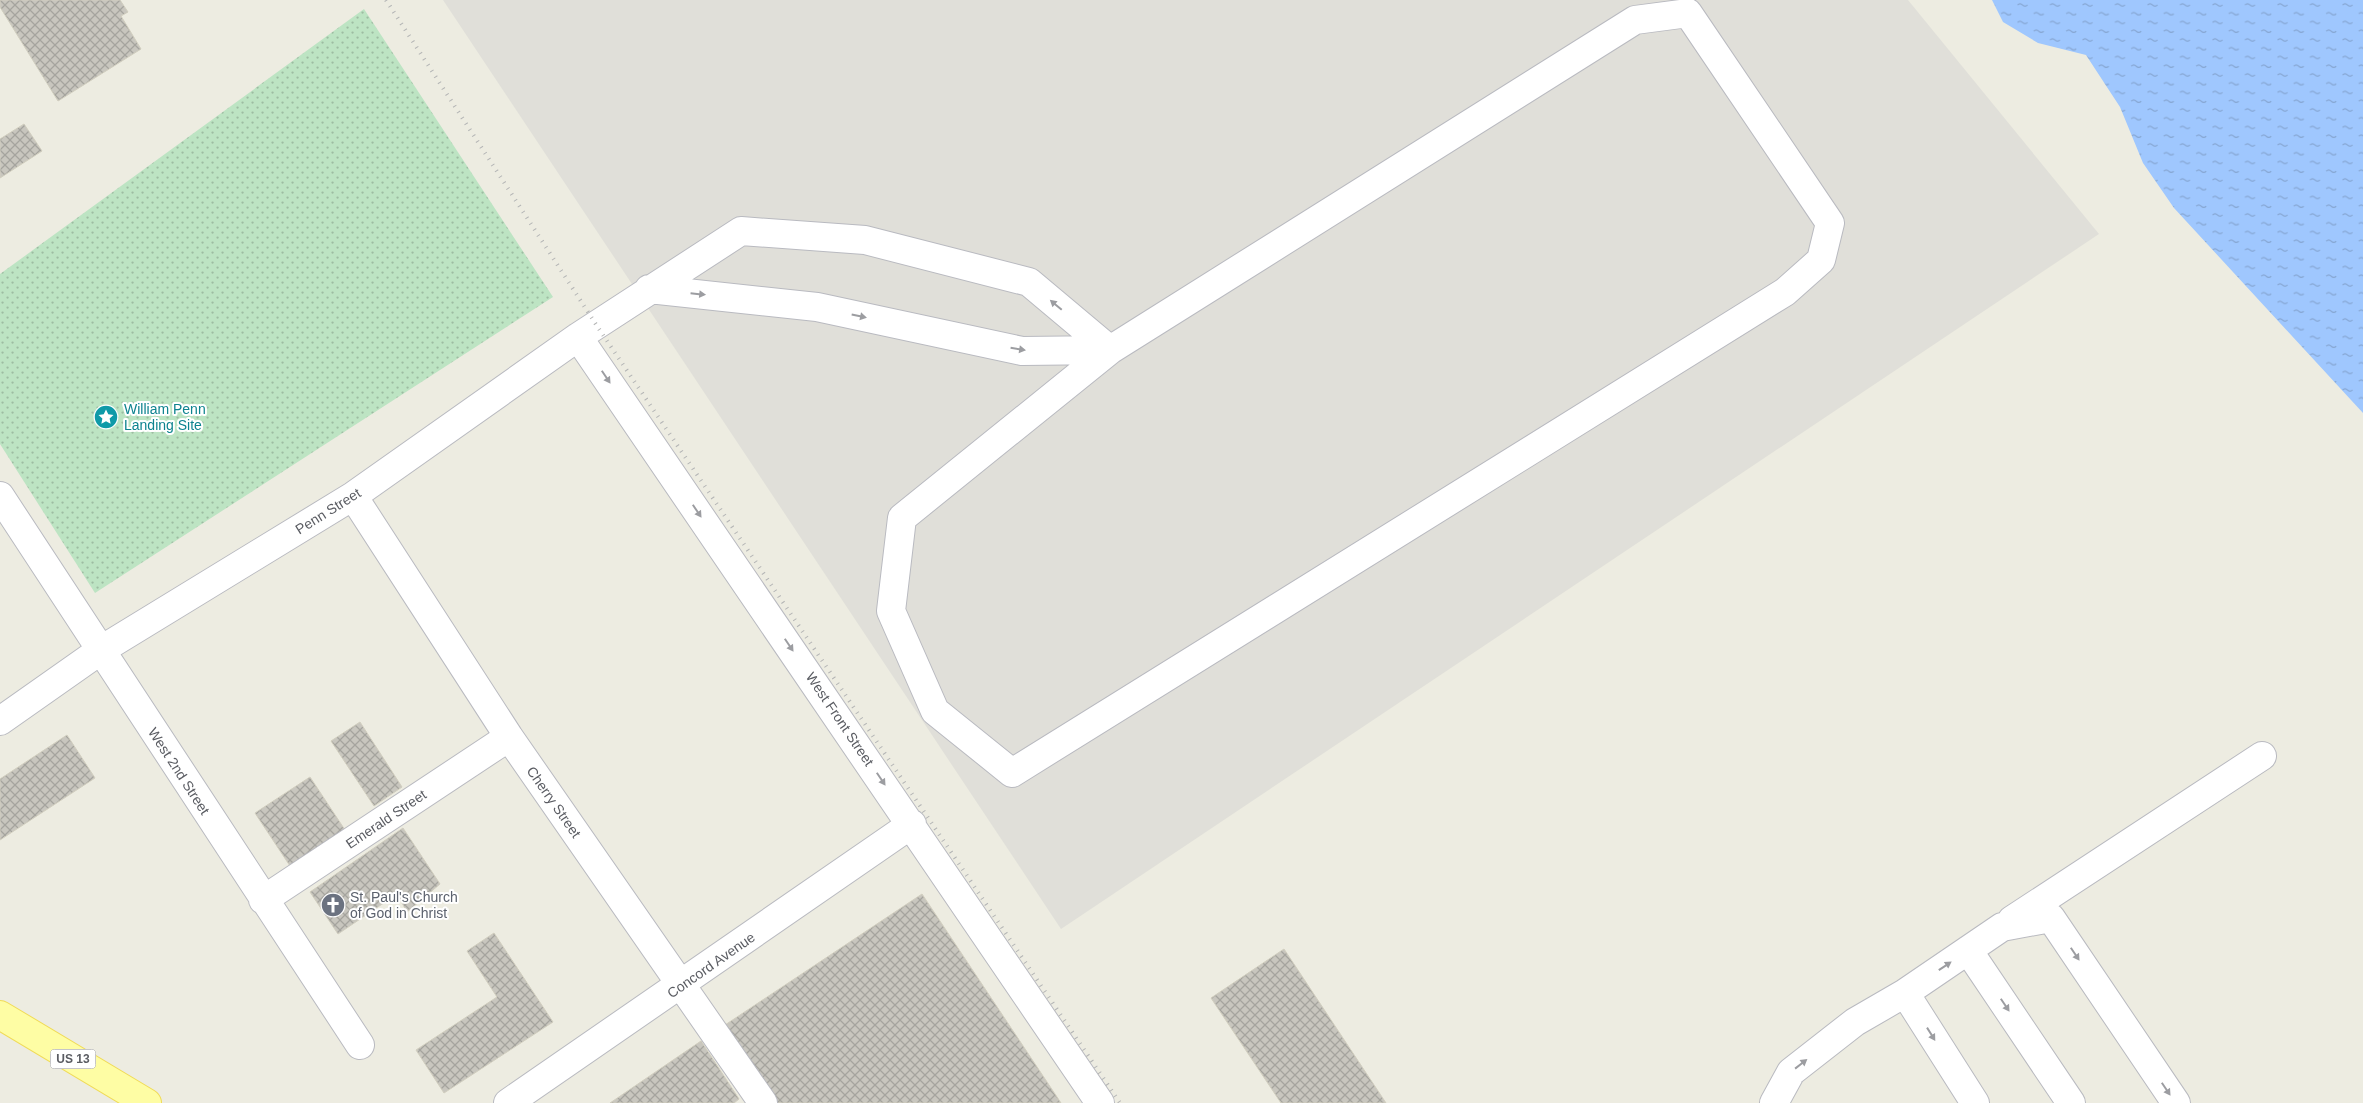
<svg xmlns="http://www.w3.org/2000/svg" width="2363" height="1103" font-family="Helvetica,sans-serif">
	<defs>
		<pattern id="grass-dots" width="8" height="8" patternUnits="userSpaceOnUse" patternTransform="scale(1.25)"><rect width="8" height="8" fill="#bde4c3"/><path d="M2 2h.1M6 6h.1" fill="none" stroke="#9dbca2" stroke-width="1.8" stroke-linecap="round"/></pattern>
		<pattern id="water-ripples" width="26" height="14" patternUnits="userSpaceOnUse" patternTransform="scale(1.25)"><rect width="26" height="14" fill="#9fc7fe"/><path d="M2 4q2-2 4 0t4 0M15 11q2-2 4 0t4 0" fill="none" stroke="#85a5d1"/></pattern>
		<pattern id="building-cross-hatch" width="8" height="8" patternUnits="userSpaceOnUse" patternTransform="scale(1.25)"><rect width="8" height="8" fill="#c8c6be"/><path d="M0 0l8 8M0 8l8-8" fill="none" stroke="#a5a49e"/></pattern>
	</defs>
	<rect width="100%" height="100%" fill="#edece1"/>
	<path fill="#e0dfd9" d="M443,0H1908L2099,234L1061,929Z"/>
	<path fill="url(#grass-dots)" d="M364,9L553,297L95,593L0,444V274Z"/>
	<path fill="url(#water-ripples)" d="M1992,0H2363V413L2174,208L2143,163L2120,107L2086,55L2038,43L2003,22Z"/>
	<path fill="url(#building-cross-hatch)" stroke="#d1cebf" d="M0,0H120L128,12L121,16L141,49L58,101L0,7Z
		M24,124L42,151L0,178V139Z
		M360,722L402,787L374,806L331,741Z
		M67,735L95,778L0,840V779Z
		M310,777L347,833L292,869L255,813Z
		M403,828L440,884L407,912L397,894L338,934L310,892Z
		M922,894L1061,1103H777L725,1025Z
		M494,933L553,1022L444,1093L416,1050L497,997L467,951Z
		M1284,949L1386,1103H1281L1211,998Z
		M701,1041L739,1099L734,1103H610Z"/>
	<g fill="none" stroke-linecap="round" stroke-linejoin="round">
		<g stroke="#b9bac0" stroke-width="30">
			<path id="minor" d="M1688,13L1830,223L1821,260L1785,292L1012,773L935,711L891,611L902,518L1110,350L1635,20Z
				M578,337L1100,1103
				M0,496L360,1045
				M353,496L509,737L763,1103
				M0,721L101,650L353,496L578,337L741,231L865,240L1029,282L1110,350L1022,351L817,307L649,289
				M263,900L509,737
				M2012,920L2262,756
				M1968,950L2071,1103
				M1905,993L1975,1103
				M508,1103L912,824
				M1774,1103L1791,1072L1855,1022L1905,993L2002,927L2051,918L2176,1103"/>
		</g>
		<g stroke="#f0db57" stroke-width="30">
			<path id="major" d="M0,1015L147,1103"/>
		</g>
		<use href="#minor" stroke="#fff" stroke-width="28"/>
		<use href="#major" stroke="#fefda4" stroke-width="28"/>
		<path stroke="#b4b5b5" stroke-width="4" stroke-dasharray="1 6" stroke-linecap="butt" d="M386,0L597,326L1120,1103"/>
	</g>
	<defs><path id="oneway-solid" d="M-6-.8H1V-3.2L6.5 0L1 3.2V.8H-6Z" transform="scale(1.25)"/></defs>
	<g fill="#9c9da1">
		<use href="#oneway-solid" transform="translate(698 294) rotate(6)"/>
		<use href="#oneway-solid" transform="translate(1056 305) rotate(-140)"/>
		<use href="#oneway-solid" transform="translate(859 316) rotate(12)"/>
		<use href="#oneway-solid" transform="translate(1018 349) rotate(9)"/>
		<use href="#oneway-solid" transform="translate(606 377) rotate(56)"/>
		<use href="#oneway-solid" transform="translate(697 511) rotate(56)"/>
		<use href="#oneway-solid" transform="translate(789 645) rotate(56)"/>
		<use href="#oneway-solid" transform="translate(881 779) rotate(56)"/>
		<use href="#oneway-solid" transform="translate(2075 954) rotate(56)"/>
		<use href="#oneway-solid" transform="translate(1945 966) rotate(-34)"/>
		<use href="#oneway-solid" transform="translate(2005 1005) rotate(56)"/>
		<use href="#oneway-solid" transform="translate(1931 1034) rotate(58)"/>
		<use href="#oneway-solid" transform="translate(1801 1064) rotate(-38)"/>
		<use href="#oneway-solid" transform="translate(2166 1089) rotate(56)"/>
	</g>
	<defs>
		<g id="sight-disc" transform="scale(1.25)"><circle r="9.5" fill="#0f9aa8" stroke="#fff"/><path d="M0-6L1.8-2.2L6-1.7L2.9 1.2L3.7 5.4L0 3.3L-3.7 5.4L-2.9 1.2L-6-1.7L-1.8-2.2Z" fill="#fff"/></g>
		<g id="church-disc" transform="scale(1.25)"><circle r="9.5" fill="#6b7280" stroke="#fff"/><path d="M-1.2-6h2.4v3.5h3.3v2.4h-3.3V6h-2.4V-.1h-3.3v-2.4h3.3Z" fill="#fff"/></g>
	</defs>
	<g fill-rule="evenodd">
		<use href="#sight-disc" x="106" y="417"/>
		<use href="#church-disc" x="333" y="905"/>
	</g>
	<g text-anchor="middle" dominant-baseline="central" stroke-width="4" stroke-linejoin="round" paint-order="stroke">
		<rect fill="#fff" stroke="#8c8d91" stroke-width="1" x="50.5" y="1049.5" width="45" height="19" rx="4"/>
		<g font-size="12" font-weight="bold" fill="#5a5c62">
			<text x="73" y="1059">US 13</text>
		</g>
		<g font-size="14" fill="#0d838f" stroke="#fff" text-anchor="start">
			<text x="124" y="409">William Penn<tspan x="124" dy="16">Landing Site</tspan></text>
		</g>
		<g font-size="14" fill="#5a5c62" stroke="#fff">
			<text transform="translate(328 511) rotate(-32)">Penn Street</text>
			<text transform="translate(840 719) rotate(56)">West Front Street</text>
			<text transform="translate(179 771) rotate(57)">West 2nd Street</text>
			<text transform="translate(554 802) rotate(55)">Cherry Street</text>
			<text transform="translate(386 819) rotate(-34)">Emerald Street</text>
			<text transform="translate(711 965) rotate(-35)">Concord Avenue</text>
		</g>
		<g font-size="14" fill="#5b616d" stroke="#fff" text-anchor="start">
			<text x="350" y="897">St. Paul's Church<tspan x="350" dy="16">of God in Christ</tspan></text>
		</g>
	</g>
</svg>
